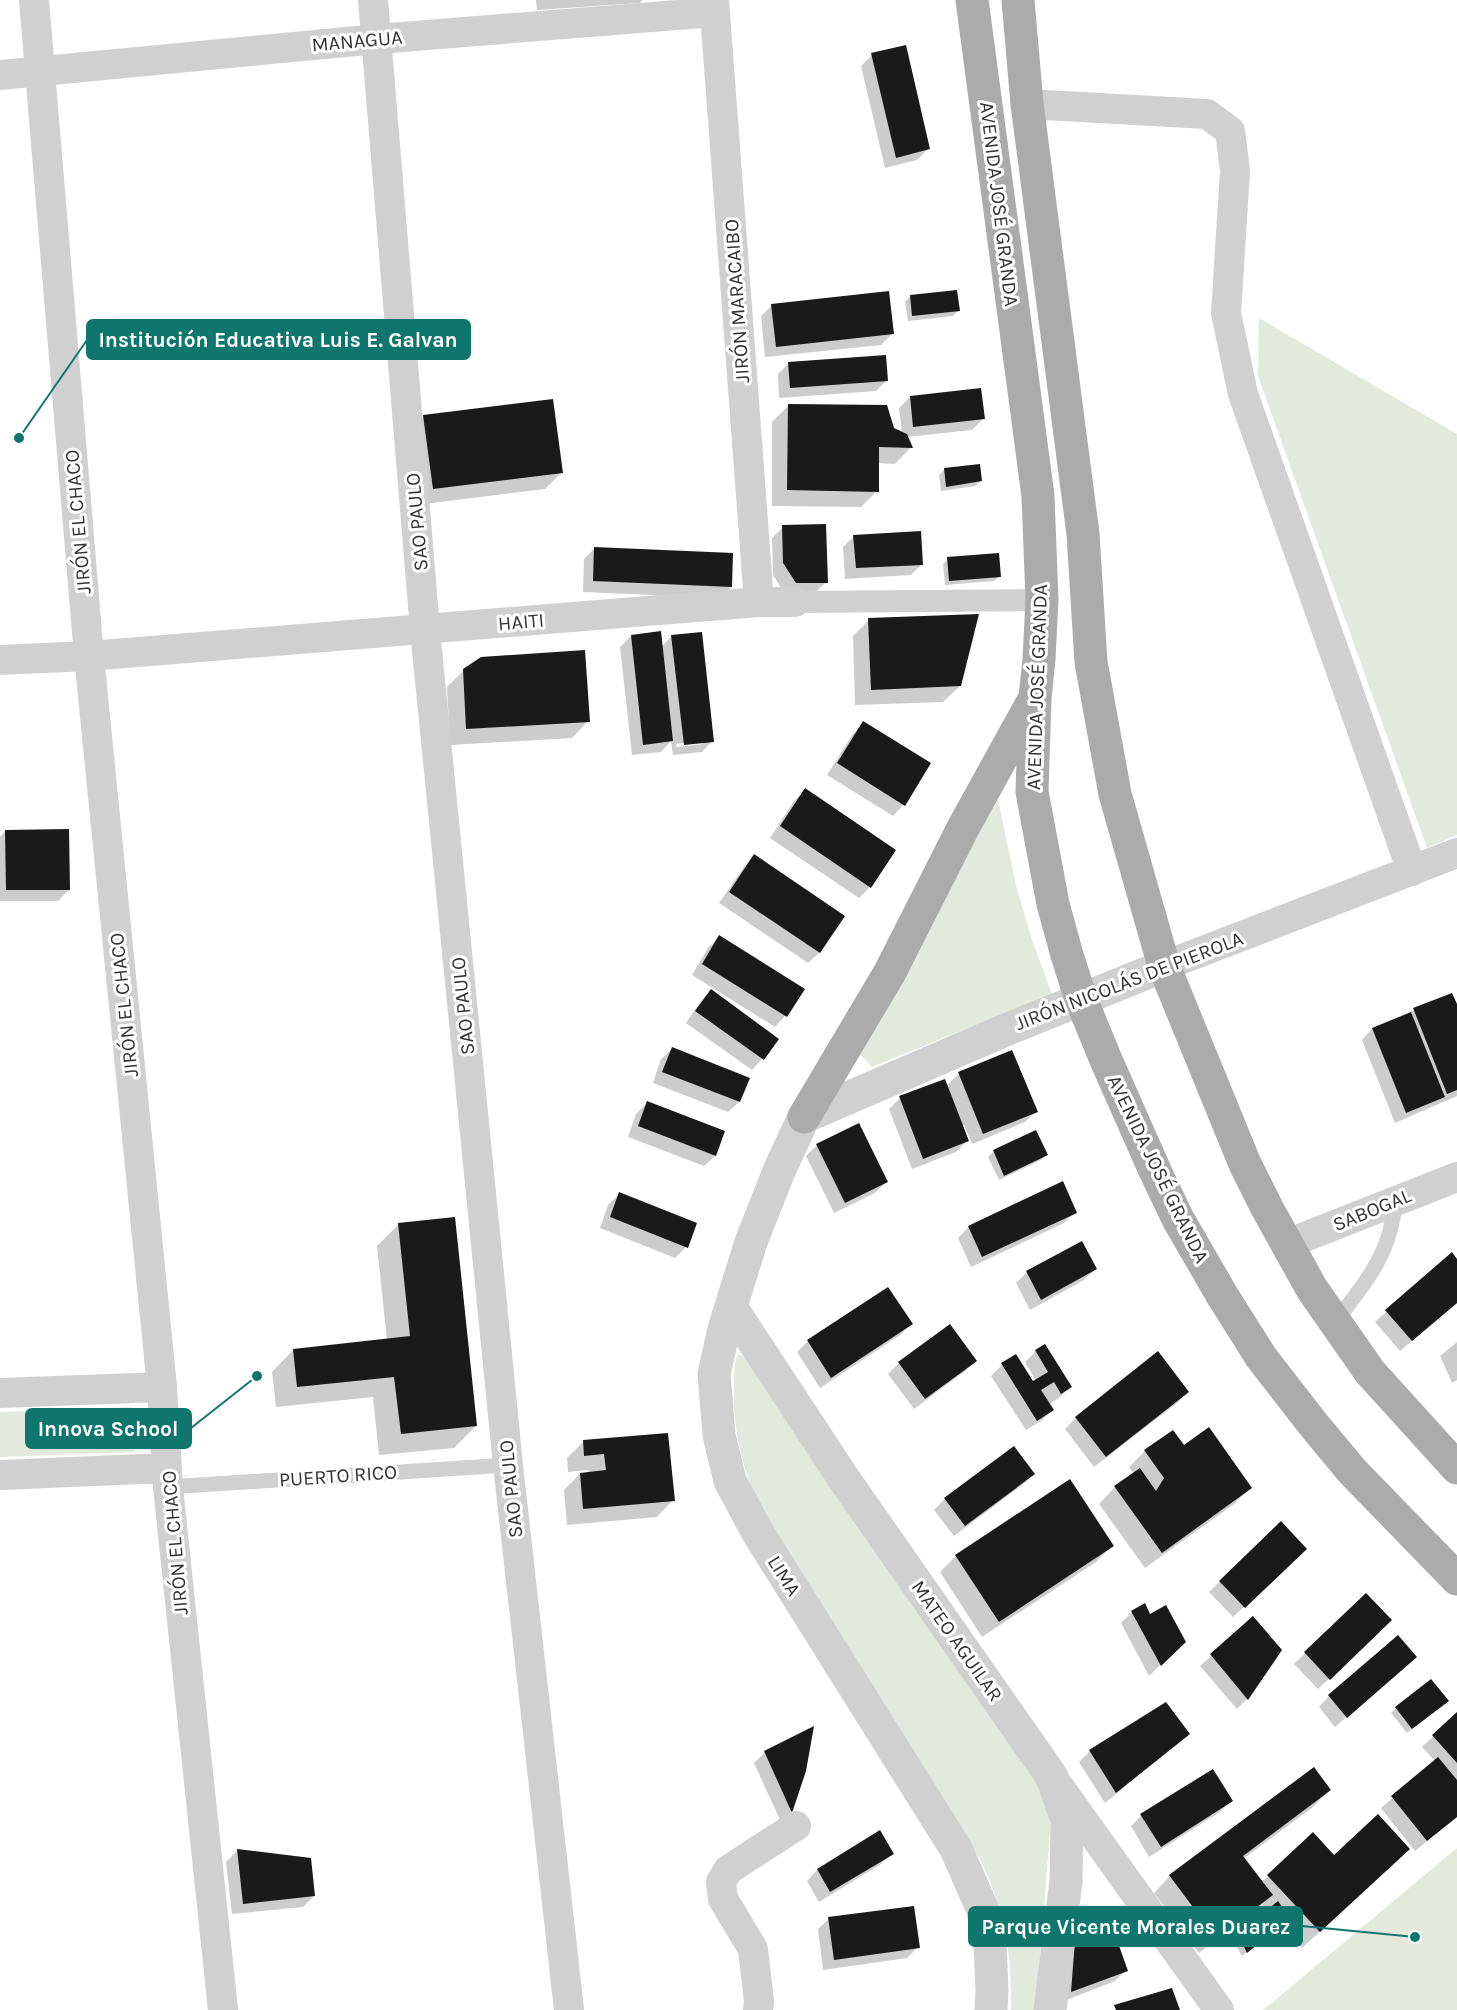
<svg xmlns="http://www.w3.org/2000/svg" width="1457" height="2010" font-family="Karla,sans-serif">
	<rect width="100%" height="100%" fill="#fff"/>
	<path fill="#e3e9dd" d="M1259,318L1457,434V835L1427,848L1258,376Z
		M998,799L1016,885L1032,940L1052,994L872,1067L856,1050Z
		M739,1354L745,1357L1032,1766L1050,1814V1832L1036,2010H1011C1012,1953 1005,1910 980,1859L762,1516C744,1472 731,1428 734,1381C734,1372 734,1360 739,1354Z
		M132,1407L134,1452L0,1457V1412Z
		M1457,1848V2010H1263Z"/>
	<path fill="#0003" fill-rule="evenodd" d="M536,0H643L640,3L537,10Z
		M872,55L928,149L917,160L885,168L861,66Z
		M910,296L958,311L953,316L908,321L905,302Z
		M772,305L892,334L881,345L765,357L761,316Z
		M788,364L887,380L876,391L779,398L778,374Z
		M910,397L983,419L972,430L907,437L911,447L895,464L878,463L877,491L861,507L772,506V422L788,406L902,433L899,408Z
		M424,416L561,473L545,489L416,505L407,433Z
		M944,470L981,481L975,486L941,491L939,475Z
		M783,527L826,582L815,593L785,594L773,575L772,538Z
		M854,536L922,564L911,575L845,579L843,547Z
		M595,548L731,587L720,598L583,592L584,559Z
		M948,559L1000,576L994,581L945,585L943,564Z
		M869,620L960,686L943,702L855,705L853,636Z
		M631,636L661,647L672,636L712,741L702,752L673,755L671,741L661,752L632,755L620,647ZM703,741V744L676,747V744Z
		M464,670L588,721L572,738L450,745L447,687Z
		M864,723L903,805L893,816L827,775L853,734Z
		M805,790L870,887L859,898L770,838L794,801Z
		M5,831L69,890L58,901H0V837Z
		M755,856L843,916L819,953L808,963L719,903L744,867Z
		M719,937L803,989L785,1016L775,1027L692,975L708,948Z
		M711,991L777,1039L762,1059L752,1070L686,1023L700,1002Z
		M1457,1009V1096L1395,1123L1362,1040L1372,1029L1410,1014L1414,1010Z
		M672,1049L739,1102L728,1112L653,1083L661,1059Z
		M1011,1052L1036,1111L1025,1122L972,1144L964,1125L961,1126L967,1141L956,1152L912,1169L889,1109L900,1098L946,1086L959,1074Z
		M647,1103L715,1156L704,1166L628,1137L636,1114Z
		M1036,1132L1046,1155L1041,1160L999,1180L988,1157L993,1152Z
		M817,1145L886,1182L875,1193L834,1213L806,1156Z
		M619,1194L686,1247L675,1258L600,1228L608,1205Z
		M1075,1212L1064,1223L971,1267L958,1238L969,1227Z
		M399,1224L476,1426L454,1448L379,1455L373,1397L276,1407L272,1372L293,1350L387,1340L377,1246Z
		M1452,1254L1457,1261V1303L1400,1351L1375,1322Z
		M1095,1269L1084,1280L1030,1310L1016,1283L1027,1272Z
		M911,1324L900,1335L820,1388L797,1352L808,1341Z
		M1457,1342V1380L1452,1383L1440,1356Z
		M1036,1351L1070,1387L1059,1398L1048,1405L1052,1410L1041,1421L1026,1430L991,1376L1002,1365L1015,1356L1032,1383L1036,1381L1025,1362Z
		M1158,1354L1187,1392L1177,1403L1094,1467L1065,1429L1076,1418Z
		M975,1361L964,1372L914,1409L888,1374L899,1363Z
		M666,1434L673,1500L657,1517L567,1525L564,1490L580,1474L589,1473L588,1470L568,1472L567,1458L584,1441Z
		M1183,1447L1250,1488L1234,1504L1145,1568L1099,1504L1115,1487L1134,1474L1129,1467L1145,1451Z
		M1033,1474L1022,1485L954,1536L934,1510L945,1499Z
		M1281,1523L1305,1548L1233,1617L1209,1592Z
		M1112,1546L1096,1562L982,1637L940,1572L956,1556Z
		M1366,1595L1390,1620L1318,1689L1294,1664Z
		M1144,1605L1149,1616L1184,1642L1149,1676L1121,1623L1132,1612Z
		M1253,1619L1247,1699L1237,1709L1200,1666Z
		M1404,1667L1335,1727L1319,1707L1329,1696Z
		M1442,1706L1407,1733L1391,1713L1396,1708Z
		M1457,1714V1817L1415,1851L1381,1808L1435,1761L1422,1747Z
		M1188,1734L1105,1803L1079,1762L1090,1751Z
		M765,1752L804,1771L791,1812L781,1822L754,1763Z
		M1313,1769L1329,1790L1313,1807L1243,1859L1261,1883L1313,1834L1334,1857L1392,1865L1302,1948L1281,1925L1242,1956L1233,1940L1268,1911L1262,1904L1199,1953L1154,1893L1170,1876Z
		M1231,1801L1220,1812L1149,1857L1131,1826L1141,1816Z
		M879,1832L892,1853L881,1864L819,1902L807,1881L817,1870Z
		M237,1851L310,1859L314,1896L303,1907L232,1914L226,1862Z
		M829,1919L918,1947L907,1958L823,1970L818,1929Z
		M1085,1937L1126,1970L1115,1981L1061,2002L1066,1940Z"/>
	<path fill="#1a1a1a" d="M906,45L930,149L896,158L871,53Z
		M957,290L960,311L912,316L910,295Z
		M889,291L894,334L776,347L771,304Z
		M886,355L888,381L790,388L788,362Z
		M981,388L985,419L913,427L910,396Z
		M553,399L563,473L433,489L423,415Z
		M788,404L887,405L894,428L907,434L913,448L879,447V492L787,490Z
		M980,464L982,481L946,487L944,468Z
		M826,524L828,583H796L783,563L782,525Z
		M921,531L923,565L856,568L853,535Z
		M594,547L733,553L732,587L593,581Z
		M999,553L1001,577L949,581L947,557Z
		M979,614L961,686L871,690L868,618Z
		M661,631L673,741L643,745L631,635Z
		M702,632L714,742L684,745L671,635Z
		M585,650L590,722L466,729L463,669L481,657Z
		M863,721L931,763L905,806L837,763Z
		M805,788L896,850L871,888L780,826Z
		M69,829L70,890H6L5,830Z
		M754,854L845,916L820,953L729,892Z
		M719,935L805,989L787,1017L702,964Z
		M711,989L779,1039L764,1060L695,1011Z
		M1452,993L1457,1004V1090L1447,1094L1413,1008Z
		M1411,1012L1445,1097L1406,1113L1372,1028Z
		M672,1047L750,1078L740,1102L662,1072Z
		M1012,1050L1038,1112L983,1134L958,1072Z
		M945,1079L969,1141L923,1159L899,1096Z
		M647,1101L725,1131L716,1156L638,1126Z
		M859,1123L888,1182L845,1203L816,1144Z
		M1036,1130L1048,1155L1004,1176L993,1150Z
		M1063,1181L1077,1213L982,1257L968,1226Z
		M619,1192L697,1223L688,1248L610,1217Z
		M455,1217L477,1426L401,1434L394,1377L297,1387L293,1349L410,1336L398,1223Z
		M1082,1241L1097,1269L1041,1300L1026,1271Z
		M1452,1252L1457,1259V1303L1412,1341L1385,1310Z
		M888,1287L913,1324L831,1378L807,1340Z
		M950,1324L977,1361L925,1399L898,1362Z
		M1045,1344L1072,1387L1061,1394L1054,1382L1041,1390L1054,1410L1037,1421L1001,1363L1016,1354L1033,1381L1048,1372L1035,1350Z
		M1158,1351L1189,1392L1106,1457L1075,1417Z
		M1209,1427L1252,1488L1162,1553L1114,1486L1140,1468L1156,1491L1164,1478L1144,1450L1173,1430L1184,1445Z
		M668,1433L675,1501L583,1509L580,1473L606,1470L604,1454L584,1456L583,1440Z
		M1014,1446L1035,1474L965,1526L944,1498Z
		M1070,1479L1114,1546L999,1622L955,1555Z
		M1281,1521L1307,1549L1245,1608L1219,1581Z
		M1366,1593L1392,1620L1330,1680L1304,1652Z
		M1145,1603L1150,1614L1166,1605L1186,1642L1161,1666L1131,1611Z
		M1253,1616L1282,1650L1248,1700L1210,1654Z
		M1398,1635L1417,1657L1347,1718L1328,1695Z
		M1431,1679L1449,1701L1412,1729L1395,1707Z
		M1166,1702L1190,1734L1116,1793L1089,1750Z
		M1457,1712V1763L1432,1735Z
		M814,1726L806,1771L792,1813L764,1751Z
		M1438,1757L1457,1780V1817L1427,1841L1391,1796Z
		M1314,1767L1331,1790L1243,1856L1273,1895L1216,1938L1169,1875Z
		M1213,1769L1233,1801L1161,1847L1140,1814Z
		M1378,1814L1410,1849L1320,1932L1267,1875L1313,1832L1334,1855Z
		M880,1830L894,1854L830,1892L817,1869Z
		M237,1849L311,1858L315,1896L243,1904Z
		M1278,1901L1290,1918L1247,1953L1238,1934Z
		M914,1906L920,1948L834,1960L828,1917Z
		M1086,1920L1087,1935L1112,1926L1128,1971L1071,1992L1076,1928Z
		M1172,1988L1180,2010H1116L1114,2005Z"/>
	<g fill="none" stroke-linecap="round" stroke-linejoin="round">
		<path stroke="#d0d0d0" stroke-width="15" d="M1335,1322C1365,1284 1392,1252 1395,1201
			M168,1487L508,1465"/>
		<path stroke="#d0d0d0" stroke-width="22" d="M795,602L1042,600"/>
		<path stroke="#d0d0d0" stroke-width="30" d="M34,0L89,656L162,1387L168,1487L223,2010
			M373,0L425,630L508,1465L569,2010
			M714,0L759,602
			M0,75L377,39L715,12
			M1027,104L1207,114L1230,131L1235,171L1226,313L1243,394L1412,871
			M0,660L89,656L759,602H795
			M1164,966L1457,853
			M1287,1244L1457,1177
			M0,1393L162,1387
			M0,1475L167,1468
			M1060,1788L1219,2010
			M758,2010L759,2001L753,1949L723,1899L721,1882L728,1870L796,1826"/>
		<path stroke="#d0d0d0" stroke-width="33" d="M731,1307L844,1479L1052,1777L1067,1820L1066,1881L1050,2010
			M991,2010L992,1990L990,1943L982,1908L956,1849L758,1533L730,1481L719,1435L714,1374L724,1329L751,1242L779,1171L804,1117L1003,1031L1164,966"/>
		<path stroke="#ababab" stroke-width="33" d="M972,0L1038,496L1042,600L1039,659L1035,698L1032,792L1053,904L1067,955L1081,999L1106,1060L1156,1173L1178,1219L1222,1295L1261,1357L1313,1424L1352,1471L1457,1579
			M1018,0L1027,104L1083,534L1091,662L1115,794L1164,966L1245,1164L1267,1208L1312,1289L1370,1372L1457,1468
			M804,1117L890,972L963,828L1032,703"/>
	</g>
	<g text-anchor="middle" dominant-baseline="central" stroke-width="6" stroke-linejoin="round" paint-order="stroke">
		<g font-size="20" fill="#333" stroke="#fff">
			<text transform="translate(357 41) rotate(-5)">MANAGUA</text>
			<text transform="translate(999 204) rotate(83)">AVENIDA JOSÉ GRANDA</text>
			<text transform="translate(737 301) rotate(-94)">JIRÓN MARACAIBO</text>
			<text transform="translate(78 522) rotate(-95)">JIRÓN EL CHACO</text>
			<text transform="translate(417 522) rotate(-95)">SAO PAULO</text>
			<text transform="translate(521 622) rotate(-5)">HAITI</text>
			<text transform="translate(1037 687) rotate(-88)">AVENIDA JOSÉ GRANDA</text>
			<text transform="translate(1129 981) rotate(-21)">JIRÓN NICOLÁS DE PIEROLA</text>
			<text transform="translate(124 1005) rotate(-96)">JIRÓN EL CHACO</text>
			<text transform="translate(463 1006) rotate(-96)">SAO PAULO</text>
			<text transform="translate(1158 1169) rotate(64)">AVENIDA JOSÉ GRANDA</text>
			<text transform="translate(1372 1210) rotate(-22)">SABOGAL</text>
			<text transform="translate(338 1476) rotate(-4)">PUERTO RICO</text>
			<text transform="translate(511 1489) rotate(-96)">SAO PAULO</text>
			<text transform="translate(175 1543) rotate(-95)">JIRÓN EL CHACO</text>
			<text transform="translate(784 1576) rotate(58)">LIMA</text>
			<text transform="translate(957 1641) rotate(55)">MATEO AGUILAR</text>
		</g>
	</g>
	<path fill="none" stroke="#0f766e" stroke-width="2" d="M19 438L87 340M257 1376L191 1428M1415 1937L1302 1926"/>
	<g fill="#0f766e" stroke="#fff" stroke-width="2">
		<circle cx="19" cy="438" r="6"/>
		<circle cx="257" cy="1376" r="6"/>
		<circle cx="1415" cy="1937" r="6"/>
	</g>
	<g fill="#0f766e" stroke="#0f766e" stroke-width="2">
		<rect x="87" y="320" width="383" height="39" rx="6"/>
		<rect x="26" y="1409" width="165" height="39" rx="6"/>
		<rect x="969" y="1907" width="333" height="39" rx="6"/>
	</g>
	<g font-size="21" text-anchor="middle" font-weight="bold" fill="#fff">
		<text x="278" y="347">Institución Educativa Luis E. Galvan</text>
		<text x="108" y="1436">Innova School</text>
		<text x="1136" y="1934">Parque Vicente Morales Duarez</text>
	</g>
</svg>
